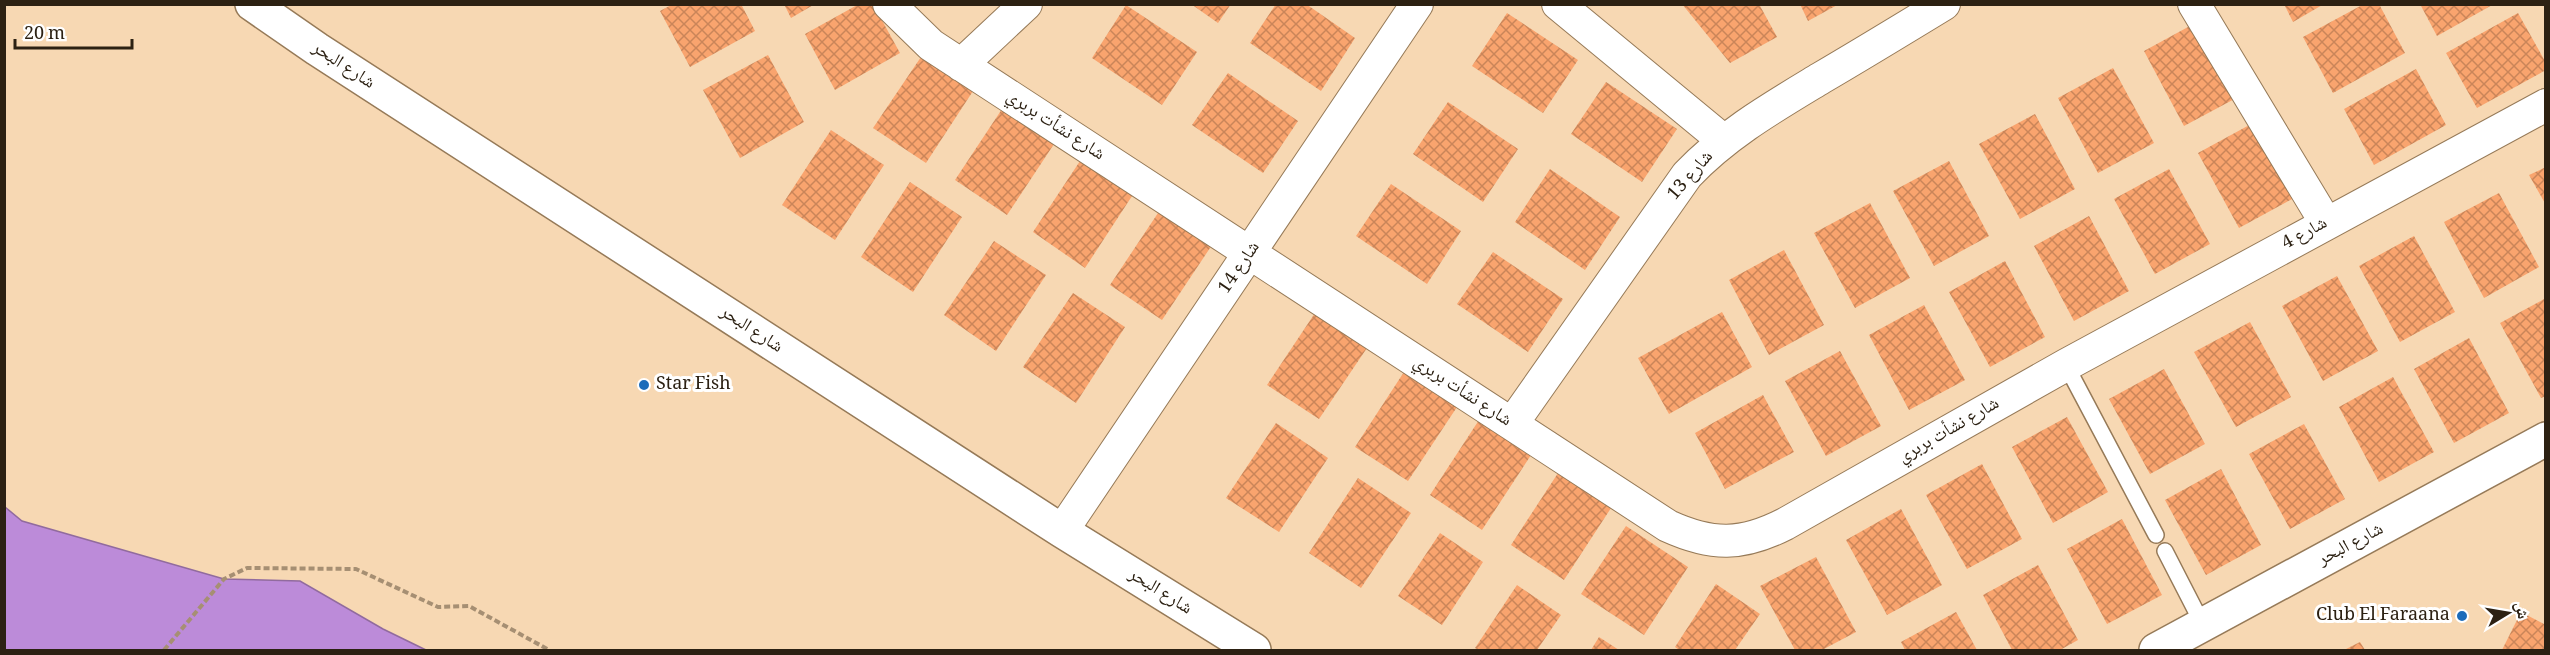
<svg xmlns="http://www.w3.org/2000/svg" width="2550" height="655" font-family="Georgia,'Noto Naskh Arabic',serif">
	<defs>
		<pattern id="building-cross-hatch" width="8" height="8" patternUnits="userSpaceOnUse" patternTransform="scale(1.5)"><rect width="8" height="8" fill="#f9a46e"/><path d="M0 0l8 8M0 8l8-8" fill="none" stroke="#ca8559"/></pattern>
	</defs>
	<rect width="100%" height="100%" fill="#f7d8b3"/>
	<path fill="#bc8bd9" stroke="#916b9e" stroke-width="1.5" d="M5,507L22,521L224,579L300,581L383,629L426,650H5Z"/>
	<path fill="url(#building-cross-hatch)" d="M673,4H741L755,31L690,67L660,11Z
		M784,4H815L791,18Z
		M859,4H873L900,53L835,90L805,34Z
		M1191,4H1231L1218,23Z
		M1276,4H1306L1355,38L1321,91L1250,43Z
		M1682,4H1759L1777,37L1730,63Z
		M1800,4H1839L1808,21Z
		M2284,4H2324L2293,22Z
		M2364,4H2379L2405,53L2333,93L2303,37Z
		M2420,4H2494L2437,36Z
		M1126,5L1197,52L1162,105L1092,58Z
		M1507,13L1578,60L1543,113L1472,66Z
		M2518,13L2546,63V70L2477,108L2446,53Z
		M2199,21L2240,96L2184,126L2144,51Z
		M923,54L975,88L926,163L873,128Z
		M768,55L804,122L740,158L703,90Z
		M2113,68L2154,143L2098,173L2058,98Z
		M2416,69L2446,125L2374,165L2344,109Z
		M1228,73L1298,121L1263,173L1192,125Z
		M1606,82L1677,129L1642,182L1571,134Z
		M1448,102L1518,149L1483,202L1413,154Z
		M1004,106L1056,141L1007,215L955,180Z
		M2035,114L2075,189L2020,219L1979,144Z
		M2253,123L2294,198L2239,228L2198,153Z
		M831,130L884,165L835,240L782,205Z
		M1082,158L1134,193L1085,268L1033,232Z
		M1949,161L1989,236L1934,266L1893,191Z
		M2546,167V205L2529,175Z
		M1550,169L1620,217L1585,270L1515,222Z
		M2169,169L2210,244L2155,274L2114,199Z
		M910,182L962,217L913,292L861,257Z
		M1391,184L1461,231L1427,284L1356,236Z
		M2499,193L2539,267L2484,298L2444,222Z
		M1870,203L1910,278L1855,308L1814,233Z
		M1160,210L1212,245L1162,320L1110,285Z
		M2089,216L2129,291L2074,321L2034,246Z
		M2414,236L2455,312L2400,342L2359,266Z
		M994,241L1046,275L996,351L944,315Z
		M1784,250L1824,325L1769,355L1729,280Z
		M1493,252L1563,299L1528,352L1457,304Z
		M2005,261L2045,337L1990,367L1949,292Z
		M2337,276L2378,351L2323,381L2282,306Z
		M1073,293L1125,327L1076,403L1023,367Z
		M2546,298V396L2541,398L2500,323Z
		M1924,305L1965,380L1909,410L1869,335Z
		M1317,310L1369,345L1319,419L1267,385Z
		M1722,312L1752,367L1669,414L1638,358Z
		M2250,322L2291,397L2236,427L2194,352Z
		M2469,338L2509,413L2454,443L2414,369Z
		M1840,351L1881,426L1826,456L1785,381Z
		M2164,369L2205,444L2150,474L2109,399Z
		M1404,372L1457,407L1408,481L1355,447Z
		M2393,377L2434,452L2379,482L2339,407Z
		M1763,395L1794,452L1725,489L1695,433Z
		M2067,417L2108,492L2053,523L2012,447Z
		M1479,420L1531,455L1482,530L1430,495Z
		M1276,423L1328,458L1279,532L1226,498Z
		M2304,424L2345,499L2290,529L2249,454Z
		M1982,464L2022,539L1967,569L1926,495Z
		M2221,469L2261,545L2206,575L2165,500Z
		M1560,470L1613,505L1564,580L1511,545Z
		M1358,478L1411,513L1361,588L1309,553Z
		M1901,509L1942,585L1887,615L1846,540Z
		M2122,519L2162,595L2107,624L2067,549Z
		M1626,526L1688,567L1644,635L1581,594Z
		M1440,533L1483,562L1442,625L1398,596Z
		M1816,557L1856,632L1822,650H1795L1760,586Z
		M2038,565L2078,640L2060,650H2012L1983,595Z
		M1716,584L1760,614L1735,650H1679L1675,647Z
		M1517,585L1561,615L1537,650H1479L1475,648Z
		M1956,612L1977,650H1905L1901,642Z
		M2521,612L2546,625V650H2502Z
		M1599,637L1619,650H1591Z
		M2360,642L2365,650H2344Z"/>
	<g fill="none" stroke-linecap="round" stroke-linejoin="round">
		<g stroke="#967a58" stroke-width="18">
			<path id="service" d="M2066,365L2156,535
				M2165,551L2203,625"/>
		</g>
		<g stroke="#967a58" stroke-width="34">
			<path id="minor" d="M889,4L931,45L1668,526C1712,546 1742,546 1785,524L2066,365L2546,105
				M1558,4L1724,141
				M2194,4L2326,223
				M961,65L1026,4
				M1512,424L1687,175C1726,134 1773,107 1821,78C1862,54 1903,29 1944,4
				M1062,531L1417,4"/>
		</g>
		<g stroke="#967a58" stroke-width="36">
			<path id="secondary" d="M252,4L317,49L1062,531L1254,650
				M2156,650L2546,439"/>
		</g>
		<path stroke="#a68f73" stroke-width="4" stroke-dasharray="6 3" stroke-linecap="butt" d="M164,650L224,579L247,568L356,569L438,607L469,606L549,650"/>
		<use href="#service" stroke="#fff" stroke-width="15"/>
		<use href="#minor" stroke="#fff" stroke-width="32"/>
		<use href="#secondary" stroke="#fff" stroke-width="33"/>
	</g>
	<g fill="#1c6cba" stroke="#fff" stroke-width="2">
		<circle cx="644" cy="385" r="6"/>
		<circle cx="2462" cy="616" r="6"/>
	</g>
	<g text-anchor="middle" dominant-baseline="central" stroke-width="6" stroke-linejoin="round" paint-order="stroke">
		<g font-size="18" fill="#2c2113" stroke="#fff">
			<text transform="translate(343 66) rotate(33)">شارع البحر</text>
			<text transform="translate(1055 126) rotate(33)">شارع نشأت بربري</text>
			<text transform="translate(1691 176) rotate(-49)">شارع 13</text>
			<text transform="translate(2305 234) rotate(-29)">شارع 4</text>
			<text transform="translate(1240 268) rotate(-56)">شارع 14</text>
			<text transform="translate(751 330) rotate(33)">شارع البحر</text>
			<text transform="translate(1462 392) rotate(33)">شارع نشأت بربري</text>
			<text transform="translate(1949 431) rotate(-30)">شارع نشأت بربري</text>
			<text transform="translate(2351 545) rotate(-28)">شارع البحر</text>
			<text transform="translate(1160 592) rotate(32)">شارع البحر</text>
		</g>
		<g font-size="18" fill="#2c2113" stroke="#fff" text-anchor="start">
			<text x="656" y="385">Star Fish</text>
			<text x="2450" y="616" text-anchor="end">Club El Faraana</text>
		</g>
	</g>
	<rect width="2550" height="655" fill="none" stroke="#2c2113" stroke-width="12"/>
	<g transform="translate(2508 613) rotate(79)" stroke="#ffffff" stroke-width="4.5" paint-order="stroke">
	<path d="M0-4.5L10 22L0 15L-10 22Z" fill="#2c2113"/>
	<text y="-9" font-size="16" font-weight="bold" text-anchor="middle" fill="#2c2113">ش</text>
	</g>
	<path d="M15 39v9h117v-9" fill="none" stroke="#2c2113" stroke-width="3"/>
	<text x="24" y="39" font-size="18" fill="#2c2113" stroke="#ffffff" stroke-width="4.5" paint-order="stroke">20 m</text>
</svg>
